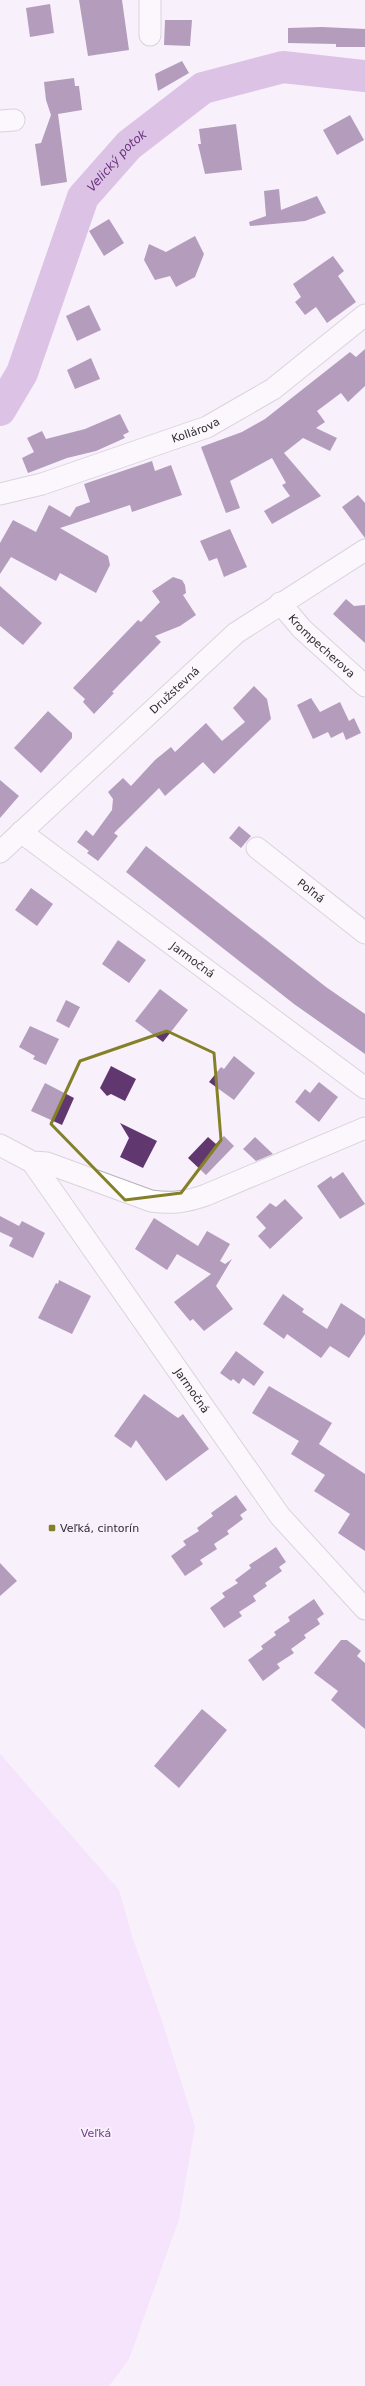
<svg xmlns="http://www.w3.org/2000/svg" width="365" height="2386" font-family="'DejaVu Sans',sans-serif">
	<rect width="100%" height="100%" fill="#f8f0fb"/>
	<path fill="#f1d5fb" d="M0,1754L119,1890L133,1939L161,2018L195,2126L179,2219L129,2359L109,2386H0Z"/>
	<g fill="none" stroke-linecap="round" stroke-linejoin="round">
		<path stroke="#ba8ccb" stroke-width="32" id="s1" d="M0,410L22,373L83,197L129,145L203,88L283,67L365,76"/>
	</g>
	<path fill="#613770" d="M79,0H122L129,50L88,56Z
		M50,4L54,33L30,37L26,8Z
		M165,20H192L190,46L164,45Z
		M322,27L365,29V47H336V44L288,43V28Z
		M182,61L189,73L158,91L155,74Z
		M74,78L75,86H79L82,110L58,114L67,182L41,186L35,144L41,143L51,115L46,100L44,82Z
		M350,115L364,140L337,155L323,130Z
		M236,124L242,170L205,174L198,144H201L199,129Z
		M279,189L281,210L317,196L326,213L305,221L250,226L249,222L266,216L264,191Z
		M109,219L124,243L104,256L89,231Z
		M195,236L204,254L195,277L176,287L170,276L155,280L144,260L149,244L166,252Z
		M333,256L344,271L338,276L356,302L327,323L316,307L305,315L295,302L301,297L293,284Z
		M89,305L101,330L77,341L66,316Z
		M365,349V386L348,402L341,393L317,411L325,422L316,428L337,438L330,451L303,438L284,453L321,496L272,524L264,511L290,496L282,485L286,483L272,458L230,481L240,508L226,513L201,447L242,432L265,419L350,352L356,357Z
		M91,358L100,379L75,389L67,370Z
		M120,414L129,432L123,435L125,438L96,451L67,458L28,473L22,458L34,452L27,438L42,431L46,439L85,429Z
		M152,461L155,471L171,465L182,495L132,512L130,505L60,528L108,556L110,565L96,593L60,573L56,581L11,557L0,574V543L13,520L36,532L49,505L70,517L76,507L90,502L84,484Z
		M358,495L365,503V538L342,507Z
		M230,529L247,567L224,577L217,558L209,561L200,541Z
		M173,577L182,580L185,585L186,593L183,595L196,615L180,626L155,636L161,642L112,692L114,693L94,714L83,702L85,699L73,688L138,620L141,622L160,602L152,591Z
		M0,586L42,623L23,645L0,626Z
		M346,599L354,606L365,605V643L333,614Z
		M254,686L267,699L271,719L214,774L203,762L165,796L159,788L114,833L118,836L98,861L87,853L89,851L77,842L86,830L93,836L112,810L113,799L108,792L123,778L131,786L155,760L171,747L175,752L206,723L222,741L245,722L233,708Z
		M311,698L320,712L340,702L349,721L354,718L361,733L346,740L343,732L331,738L328,732L313,739L297,705Z
		M48,711L72,733V738L41,773L14,748Z
		M0,780L19,796L0,818Z
		M239,826L251,836L241,848L229,838Z
		M146,846L326,987L365,1014V1054L294,1004L126,872Z
		M31,888L53,904L37,926L15,910Z
		M118,940L146,960L129,983L102,964Z
		M160,989L188,1010L163,1042L135,1021Z
		M66,1000L80,1007L69,1028L56,1021Z
		M30,1026L59,1039L46,1065L33,1059L35,1056L19,1047Z
		M234,1056L255,1073L234,1100L209,1082L221,1067L224,1069Z
		M111,1066L136,1079L125,1101L111,1094L107,1096L100,1088Z
		M319,1082L338,1097L319,1122L295,1102L305,1089L310,1093Z
		M45,1083L74,1098L62,1125L31,1111Z
		M120,1123L157,1141L143,1168L120,1157L129,1138Z
		M224,1136L234,1146L206,1175L188,1158L208,1137L216,1144Z
		M255,1137L273,1154L256,1161L243,1149Z
		M343,1172L365,1204L340,1219L317,1186L331,1176L333,1179Z
		M285,1199L303,1218L270,1249L258,1236L266,1228L256,1217L270,1203L276,1207Z
		M0,1216L19,1226L22,1221L45,1233L33,1258L9,1246L13,1238L0,1232Z
		M154,1218L198,1246L207,1231L230,1244L220,1261L225,1264L232,1259L216,1286L233,1309L204,1331L193,1319L190,1321L174,1302L211,1274L177,1254L167,1270L135,1249Z
		M59,1280L91,1296L72,1334L38,1318L56,1283L58,1284Z
		M283,1294L304,1309L302,1312L327,1329L341,1303L365,1319V1334L349,1358L330,1346L321,1358L287,1334L284,1339L263,1324Z
		M236,1351L264,1372L254,1386L243,1378L239,1384L233,1379L231,1381L220,1373Z
		M269,1386L332,1423L319,1444L365,1474V1551L338,1533L350,1514L314,1491L325,1475L291,1454L299,1441L252,1413Z
		M144,1394L178,1418L183,1414L209,1449L166,1481L136,1440L131,1448L114,1436Z
		M236,1495L247,1510L240,1515L243,1519L227,1531L229,1534L214,1544L217,1549L200,1560L203,1564L185,1576L171,1556L186,1545L183,1541L199,1531L197,1528L213,1516L211,1513Z
		M276,1547L286,1562L279,1567L282,1571L265,1583L267,1586L253,1596L256,1601L239,1612L242,1616L224,1628L210,1608L225,1597L222,1593L238,1583L235,1580L251,1568L249,1565Z
		M0,1563L17,1581L0,1596Z
		M314,1599L324,1614L317,1619L320,1624L304,1635L306,1638L291,1649L294,1653L277,1664L280,1668L263,1681L248,1660L263,1649L261,1646L276,1635L274,1632L290,1621L288,1617Z
		M341,1640H347L361,1651L357,1656L365,1663V1729L331,1700L338,1691L314,1673Z
		M202,1709L227,1730L179,1788L154,1766Z"/>
	<g fill="none" stroke-linecap="round" stroke-linejoin="round">
		<g stroke="#b7b0ba" stroke-width="23">
			<g id="minor">
				<path d="M150,35V0"/>
				<path d="M0,121L14,120"/>
				<path id="s2" d="M0,494L42,484L207,427L273,389L365,315"/>
				<path id="s3" d="M280,603L302,629L365,686"/>
				<path id="s4" d="M21,832L365,1088"/>
				<path id="s5" d="M257,848L365,933"/>
				<path id="s6" d="M0,852L236,633L365,550"/>
				<path d="M0,1145L32,1162L47,1163L151,1201C172,1204 187,1202 206,1195L365,1128"/>
				<path id="s7" d="M32,1162L280,1516L365,1609"/>
			</g>
		</g>
		<use href="#minor" stroke="#fff" stroke-width="21"/>
	</g>
	<path d="M0 0H365V2386H0ZM167,1031L214,1053L221,1140L181,1193L125,1200L51,1124L80,1061Z" fill="#f8f0fb" fill-opacity=".55" fill-rule="evenodd"/>
	<path fill="none" stroke="#848028" stroke-width="3" stroke-linejoin="round" d="M167,1031L214,1053L221,1140L181,1193L125,1200L51,1124L80,1061Z"/>
	<rect fill="#848028" stroke="#f8f0fb" stroke-width="1.5" x="48" y="1524" width="8" height="8" rx="2"/>
	<g text-anchor="middle" dominant-baseline="central" stroke-width="4" stroke-linejoin="round" paint-order="stroke">
		<g font-size="11" fill="#2f2c30" stroke="#f8f0fb">
			<text stroke="none"><textPath href="#s2" startOffset="206">Kollárova</textPath></text>
			<text stroke="none"><textPath href="#s3" startOffset="60">Krompecherova</textPath></text>
			<text stroke="none"><textPath href="#s6" startOffset="238">Družstevná</textPath></text>
			<text stroke="none"><textPath href="#s5" startOffset="69">Poľná</textPath></text>
			<text stroke="none"><textPath href="#s4" startOffset="214">Jarmočná</textPath></text>
			<text stroke="none"><textPath href="#s7" startOffset="279">Jarmočná</textPath></text>
		</g>
		<g font-size="11" fill="#2f2c30" stroke="#f8f0fb" text-anchor="start">
			<text x="60" y="1528">Veľká, cintorín</text>
		</g>
		<g font-size="11" fill="#743b87" stroke="#f8f0fb">
			<text x="96" y="2133">Veľká</text>
		</g>
		<g font-size="12" font-style="italic" fill="#69307c" stroke="#f8f0fb">
			<text stroke="none"><textPath href="#s1" startOffset="279">Velický potok</textPath></text>
		</g>
	</g>
</svg>
